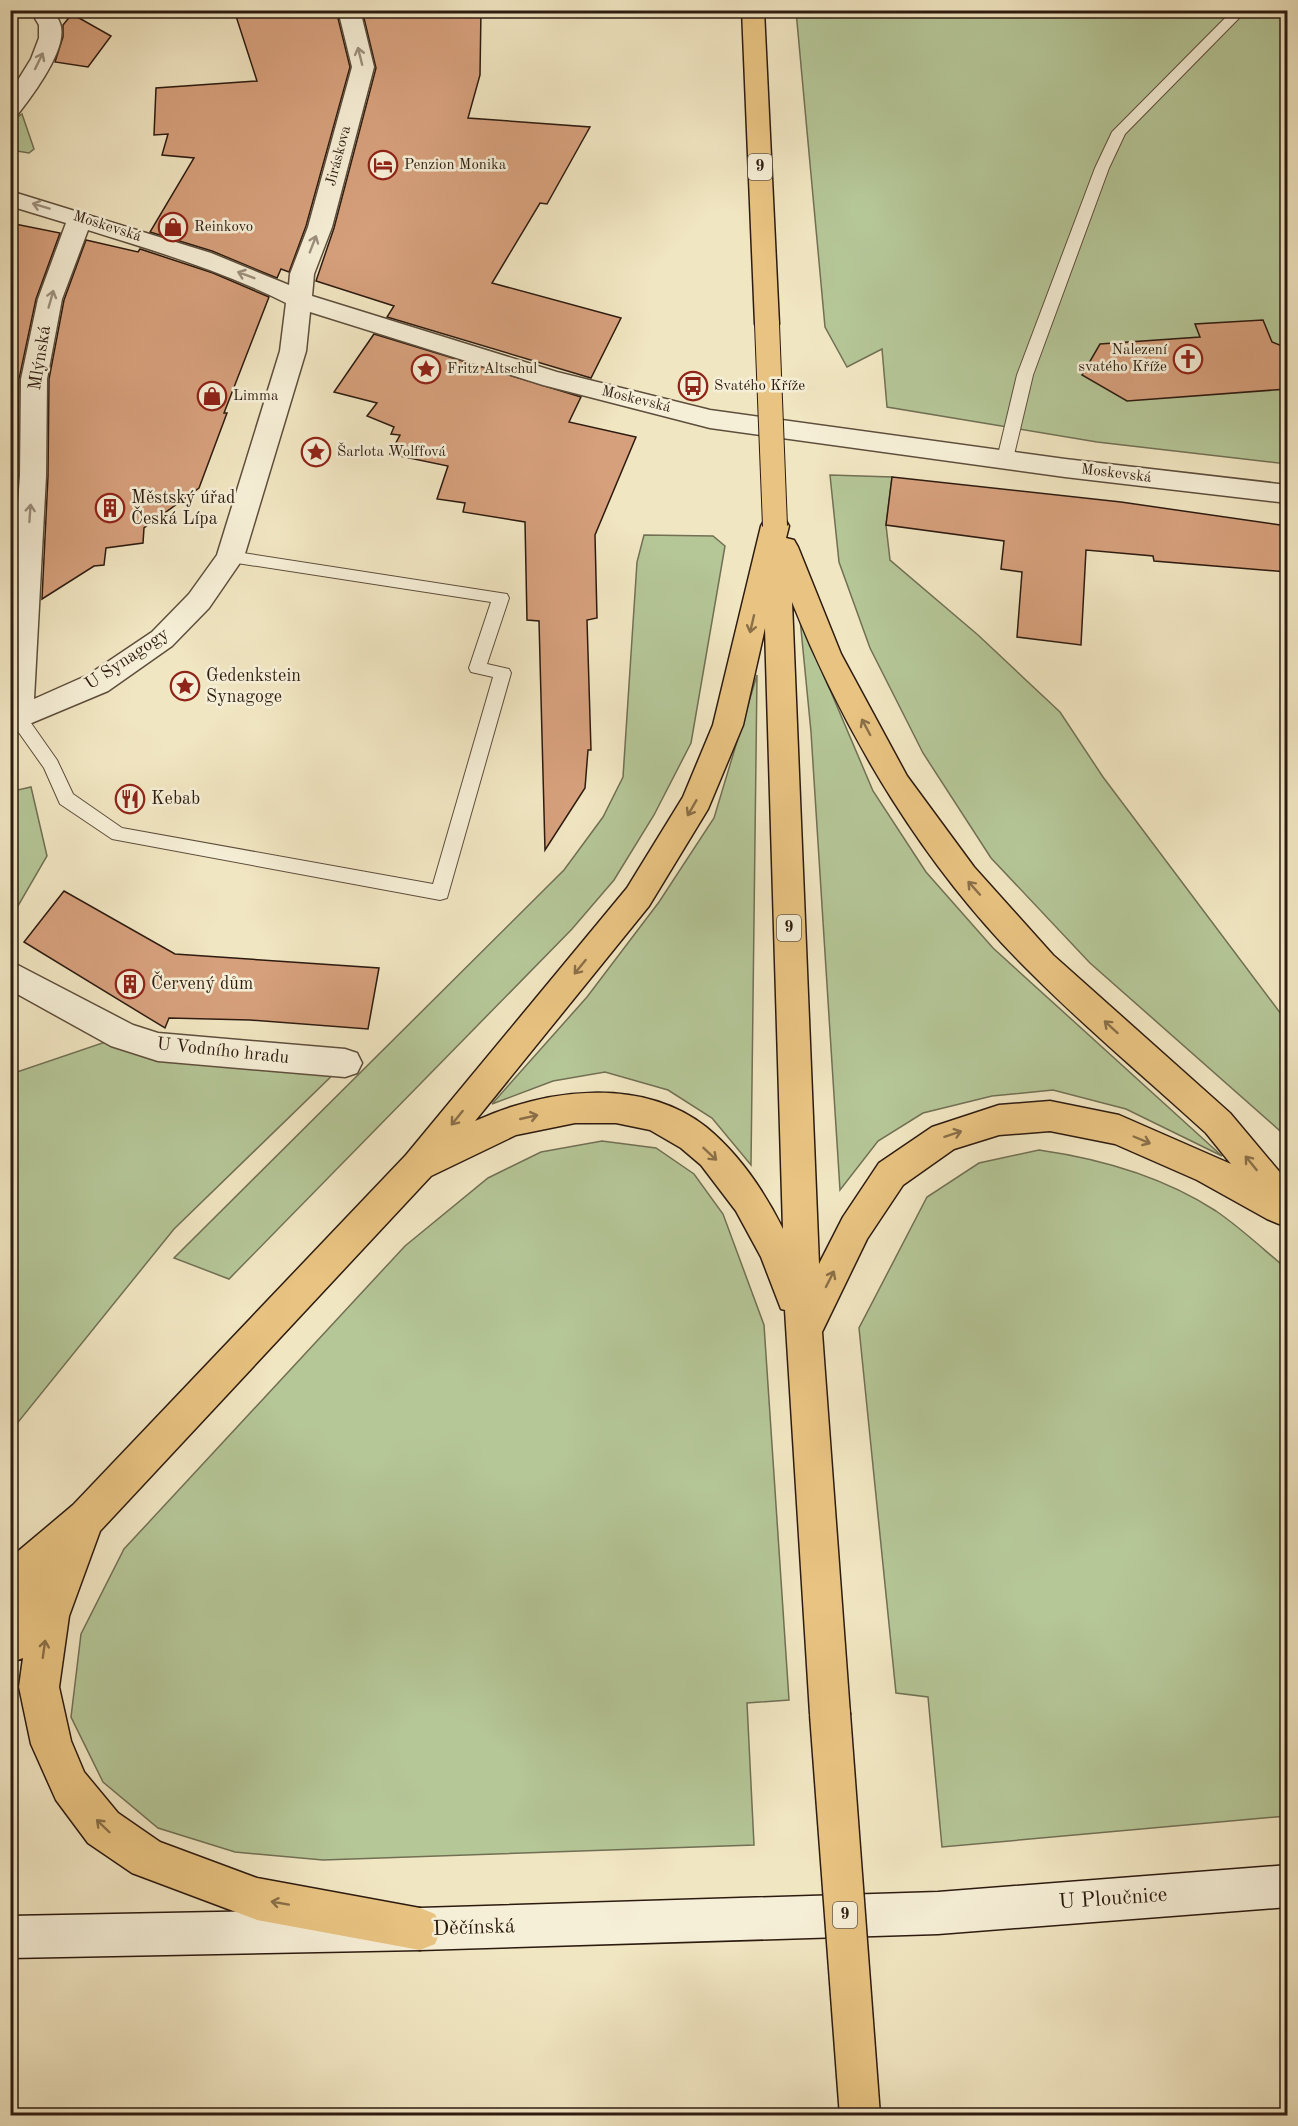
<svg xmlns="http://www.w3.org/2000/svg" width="1298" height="2126" font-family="'Old Standard TT',serif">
	<rect width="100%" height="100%" fill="#f1e6c2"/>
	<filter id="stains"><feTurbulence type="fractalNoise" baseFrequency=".00333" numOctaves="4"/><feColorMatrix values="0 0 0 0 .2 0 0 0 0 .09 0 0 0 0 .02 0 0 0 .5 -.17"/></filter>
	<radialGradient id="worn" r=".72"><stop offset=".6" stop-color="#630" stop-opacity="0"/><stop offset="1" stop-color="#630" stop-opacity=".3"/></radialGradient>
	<path fill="#b5c697" stroke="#717054" stroke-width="1.5" d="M796,11H1287V464L1097,442L887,407L882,349L847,367L825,327Z
		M22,114L34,149L29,153L17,151L12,153L11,122Z
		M830,475L892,477L886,525L890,560L978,635L1060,712L1103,777L1287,1022V1137L1090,963L991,858L923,753L870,648L839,562Z
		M644,535L713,536L725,546L691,743L654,815L614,880L572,929L229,1279L174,1258L564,870L603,817L623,777L637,562Z
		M800,619L873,791L926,872L993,948L1222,1156L1126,1109L1053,1090L992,1096L923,1113L878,1141L840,1190L811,732Z
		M757,675L751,1165L712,1118L668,1090L605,1072L553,1081L492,1104L587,997L659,902L714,818Z
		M11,777L18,790L31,787L47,856L11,918Z
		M123,1036L345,1063L174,1229L11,1431V1074Z
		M602,1141L656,1148L694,1174L723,1214L764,1325L789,1700L747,1703L754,1845L323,1860L235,1852L158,1828L103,1782L71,1717L81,1634L124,1549L405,1246L488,1178L541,1152Z
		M1039,1150C1102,1159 1162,1176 1216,1211C1241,1228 1264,1250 1287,1269V1816L942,1847L928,1697L896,1693L859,1328L927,1197L979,1163Z"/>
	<path fill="#d6a07c" stroke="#2d1b10" stroke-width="1.5" d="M234,10H336L350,67L306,226L289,272L281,269L277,278L212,251L150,232L194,158L162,155L168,134L154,135L156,88L257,81Z
		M362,10H481L480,75L468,118L590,127L547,204L540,203L492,283L621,318L591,378L387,317L394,306L316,281L334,228L376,68Z
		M72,14L111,36L88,67L55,62L63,37V25Z
		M10,223L60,233L36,299L19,379L18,476L10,575Z
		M86,240L138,252L140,249L213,273L269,297L224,413H227L199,488L144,528L143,543L106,548L104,565L94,566L42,599L48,476L49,379L64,300Z
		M1263,320L1272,342L1287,348V389L1127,401L1082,375L1100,344L1200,337L1195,324Z
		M374,334L581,397L569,422L636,437L595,535L597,618L587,620L591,750H588L585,788L545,850L539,621L527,620L525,522L463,512L465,503L437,499L448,466L390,454L400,435L391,434L394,427L367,416L377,403L334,392Z
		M892,477L1121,502L1287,526V572L1154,561L1153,556L1086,550L1081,645L1017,637L1022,572L1001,569L1004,541L886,525Z
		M64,891L175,954L379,968L368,1029L250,1020L169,1018L165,1028L24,942Z"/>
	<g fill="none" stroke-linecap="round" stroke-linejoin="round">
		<g stroke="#5e4e3c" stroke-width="2">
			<path id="service" d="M1233,10H1247L1125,134L1109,168L1033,375L1013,459L1011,463H999L997,459L1017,375L1095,168L1112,132Z
				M230,551L507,594L509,598L487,664L509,669L511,673L447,898L440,900L112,839L60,804L44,768L10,720L12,713L18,711L24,713L57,760L73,794L122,828L433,884L493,677L471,672L469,668L491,602L224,561L222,557L224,553Z"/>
		</g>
		<g stroke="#5e4e3c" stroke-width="3">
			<path id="minor" d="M30,10H52C56,15 60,21 61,27C66,51 32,96 18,114L10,116V93L31,59L39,38V25Z
				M338,10H360L374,67L332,227L314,274L312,296L557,372L710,410L1065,459L1288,485V503L1065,477L710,428L543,385L310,312L306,351L244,557L209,608L172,646L108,691L10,732V613L20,476L21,379L38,299L66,223L10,206V191L211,253L289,285L290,274L308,227L352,67ZM88,230C155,251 223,271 286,303L280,351L217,555L189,594L152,632L88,675L34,699L46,476L47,379L62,299Z
				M10,961L133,1025L158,1033L345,1049L357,1053L362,1063L357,1073L345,1077L158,1061L111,1046L10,990Z"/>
		</g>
		<g stroke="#2d1b10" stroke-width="3">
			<path id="secondary" d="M1288,1865V1907L938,1934L420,1950L10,1958V1916L420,1908L938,1892Z"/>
		</g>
		<g stroke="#2d1b10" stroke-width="3">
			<path id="primary" d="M742,10H764L779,324L776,330L767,332L758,330L755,324Z
				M775,516L785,519L789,526L786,538L794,540L798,547L841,654L907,776L974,867L1053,955L1230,1113L1288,1182V1223L1279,1224L1267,1219L1197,1180L1115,1144L1050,1131L999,1135L954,1149L903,1185L867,1239L822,1332L850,1714L844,1728L830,1734L816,1728L810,1714L785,1310L781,1309L761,1257L736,1211L701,1165L681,1148L650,1130L616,1123H575L516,1135L431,1176L100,1531L69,1616L59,1687L71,1741L84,1772L118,1813L160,1842L257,1878L420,1908L435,1914L441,1929L435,1944L420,1950L257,1920L132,1873L88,1843L56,1800L31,1744L19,1687L23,1658L10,1663V1606L13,1602L10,1603V1558L73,1505L406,1155L627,888L683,797L713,725L761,526L765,519ZM792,602C847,739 926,870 1032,974C1087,1029 1148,1080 1206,1133L1231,1164L1119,1115L1050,1101L999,1105L932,1127L879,1163L843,1217L819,1264ZM765,628L783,1229C764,1191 739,1154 706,1127C641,1076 545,1089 475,1121L649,906L708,809L743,725Z"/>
		</g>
		<use href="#service" fill="#f6efd7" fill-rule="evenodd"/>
		<use href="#minor" fill="#f6efd7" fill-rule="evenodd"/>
		<use href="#secondary" fill="#f6efd7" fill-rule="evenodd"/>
		<use href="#primary" fill="#e8c381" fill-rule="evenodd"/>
		<g stroke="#2d1b10" stroke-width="26" stroke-linecap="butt">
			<path id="primary-bridge-far1" d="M767,324L775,526"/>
		</g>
		<g stroke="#2d1b10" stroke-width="43" stroke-linecap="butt">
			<path id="primary-bridge" d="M830,1714L860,2116"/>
		</g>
		<use href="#primary-bridge-far1" stroke="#e8c381" stroke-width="24"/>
		<use href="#primary-bridge" stroke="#e8c381" stroke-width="40"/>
	</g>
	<defs><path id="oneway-shaft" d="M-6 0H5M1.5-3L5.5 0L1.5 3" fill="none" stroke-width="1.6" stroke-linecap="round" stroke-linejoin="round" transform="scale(1.5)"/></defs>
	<g stroke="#9c907d">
		<use href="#oneway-shaft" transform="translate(360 56) rotate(-104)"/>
		<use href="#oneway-shaft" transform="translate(39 61) rotate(-64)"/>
		<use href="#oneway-shaft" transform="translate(41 206) rotate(-163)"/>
		<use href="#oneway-shaft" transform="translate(313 244) rotate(-69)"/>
		<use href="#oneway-shaft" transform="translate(246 275) rotate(-159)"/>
		<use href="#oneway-shaft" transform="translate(51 299) rotate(-74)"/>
		<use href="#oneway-shaft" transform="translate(30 513) rotate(-86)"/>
	</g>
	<g stroke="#8a6f48">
		<use href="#oneway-shaft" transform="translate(752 624) rotate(103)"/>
		<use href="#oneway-shaft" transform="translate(866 727) rotate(-118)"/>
		<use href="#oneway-shaft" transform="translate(692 808) rotate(120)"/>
		<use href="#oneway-shaft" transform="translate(974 888) rotate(-132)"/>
		<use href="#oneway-shaft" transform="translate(580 967) rotate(129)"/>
		<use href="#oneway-shaft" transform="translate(1111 1027) rotate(-138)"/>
		<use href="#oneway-shaft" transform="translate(529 1117) rotate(-13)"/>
		<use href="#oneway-shaft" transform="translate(457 1118) rotate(129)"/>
		<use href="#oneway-shaft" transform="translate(953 1134) rotate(-18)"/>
		<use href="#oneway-shaft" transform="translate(1142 1140) rotate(23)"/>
		<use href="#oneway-shaft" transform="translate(710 1154) rotate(43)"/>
		<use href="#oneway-shaft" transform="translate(1251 1163) rotate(-129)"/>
		<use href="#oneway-shaft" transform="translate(830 1279) rotate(-63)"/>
		<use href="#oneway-shaft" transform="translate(44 1649) rotate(-82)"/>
		<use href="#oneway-shaft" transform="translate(103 1826) rotate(-136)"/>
		<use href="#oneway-shaft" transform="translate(280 1903) rotate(-170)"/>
	</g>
	<defs>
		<g id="hotel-ring" transform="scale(1.5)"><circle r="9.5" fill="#f6efd7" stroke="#8f2418" stroke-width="1.5"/><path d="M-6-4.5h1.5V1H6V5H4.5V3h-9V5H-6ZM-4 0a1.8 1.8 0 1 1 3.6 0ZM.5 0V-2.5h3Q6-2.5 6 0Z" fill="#8f2418"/></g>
		<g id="shop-ring" transform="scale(1.5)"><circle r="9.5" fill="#f6efd7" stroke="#8f2418" stroke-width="1.5"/><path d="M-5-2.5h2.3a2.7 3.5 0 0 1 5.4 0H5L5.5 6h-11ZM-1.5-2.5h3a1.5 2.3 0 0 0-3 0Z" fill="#8f2418"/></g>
		<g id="church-ring" transform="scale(1.5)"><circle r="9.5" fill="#f6efd7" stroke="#8f2418" stroke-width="1.5"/><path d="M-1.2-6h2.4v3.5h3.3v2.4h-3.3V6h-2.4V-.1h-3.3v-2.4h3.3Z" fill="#8f2418"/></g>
		<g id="sight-ring" transform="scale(1.5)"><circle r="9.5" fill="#f6efd7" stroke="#8f2418" stroke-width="1.5"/><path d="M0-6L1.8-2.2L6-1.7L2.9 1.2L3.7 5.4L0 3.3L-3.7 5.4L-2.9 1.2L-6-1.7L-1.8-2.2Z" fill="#8f2418"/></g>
		<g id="bus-ring" transform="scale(1.5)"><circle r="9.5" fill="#f6efd7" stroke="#8f2418" stroke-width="1.5"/><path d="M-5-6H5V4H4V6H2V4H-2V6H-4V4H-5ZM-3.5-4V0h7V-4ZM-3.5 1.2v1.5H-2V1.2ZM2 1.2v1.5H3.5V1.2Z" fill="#8f2418"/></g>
		<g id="building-ring" transform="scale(1.5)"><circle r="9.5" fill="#f6efd7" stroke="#8f2418" stroke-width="1.5"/><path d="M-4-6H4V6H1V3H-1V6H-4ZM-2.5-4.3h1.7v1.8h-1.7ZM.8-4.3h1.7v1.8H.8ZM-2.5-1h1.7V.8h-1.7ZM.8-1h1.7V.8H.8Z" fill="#8f2418"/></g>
		<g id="restaurant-ring" transform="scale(1.5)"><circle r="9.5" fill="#f6efd7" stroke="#8f2418" stroke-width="1.5"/><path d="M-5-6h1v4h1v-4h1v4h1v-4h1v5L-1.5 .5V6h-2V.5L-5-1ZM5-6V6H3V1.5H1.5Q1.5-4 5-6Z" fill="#8f2418"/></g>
	</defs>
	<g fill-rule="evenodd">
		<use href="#hotel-ring" x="383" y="165"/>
		<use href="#shop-ring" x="173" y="227"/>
		<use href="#church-ring" x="1188" y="359"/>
		<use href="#sight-ring" x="426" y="369"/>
		<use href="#bus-ring" x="693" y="386"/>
		<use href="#shop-ring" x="212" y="396"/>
		<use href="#sight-ring" x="316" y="452"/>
		<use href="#building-ring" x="110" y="508"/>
		<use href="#sight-ring" x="185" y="686"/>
		<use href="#restaurant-ring" x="130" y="799"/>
		<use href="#building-ring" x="130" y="984"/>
	</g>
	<g text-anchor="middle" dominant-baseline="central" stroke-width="5" stroke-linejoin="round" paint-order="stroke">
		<g font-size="15" fill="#2d1b10" stroke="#f6efd7">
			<text transform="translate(339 156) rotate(-75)">Jiráskova</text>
			<text transform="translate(107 227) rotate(18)">Moskevská</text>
			<text transform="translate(636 400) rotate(14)">Moskevská</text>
			<text transform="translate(1116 474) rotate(7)">Moskevská</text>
		</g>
		<g font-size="15" fill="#2d1b10" stroke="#f6efd7" text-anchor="start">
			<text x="404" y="165">Penzion Monika</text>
			<text x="194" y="227">Reinkovo</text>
			<text x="1167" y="350" text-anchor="end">Nalezení<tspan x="1167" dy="17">svatého Kříže</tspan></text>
			<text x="447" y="369">Fritz Altschul</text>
			<text x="714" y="386">Svatého Kříže</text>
			<text x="233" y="396">Limma</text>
			<text x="337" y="452">Šarlota Wolffová</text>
		</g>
		<g fill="#f6efd7" stroke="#695b4c" stroke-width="1.5">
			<rect x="748" y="154" width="24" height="26" rx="4.5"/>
			<rect x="777" y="915" width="24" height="26" rx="4.5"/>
			<rect x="833" y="1902" width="24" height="26" rx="4.5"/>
		</g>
		<g font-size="16" font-weight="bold" fill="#2d1b10">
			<text x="760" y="167">9</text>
			<text x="789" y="928">9</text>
			<text x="845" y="1915">9</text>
		</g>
		<g font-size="18" fill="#2d1b10" stroke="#f6efd7">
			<text transform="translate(40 358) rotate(-81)">Mlýnská</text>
			<text transform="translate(127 659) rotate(-34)">U Synagogy</text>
			<text transform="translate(223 1051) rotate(6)">U Vodního hradu</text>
		</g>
		<g font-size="18" fill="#2d1b10" stroke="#f6efd7" text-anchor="start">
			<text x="131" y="498">Městský úřad<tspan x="131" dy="21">Česká Lípa</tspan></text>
			<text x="206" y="676">Gedenkstein<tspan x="206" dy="21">Synagoge</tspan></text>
			<text x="151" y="799">Kebab</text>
			<text x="151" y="984">Červený dům</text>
		</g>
		<g font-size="21" fill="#2d1b10" stroke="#f6efd7">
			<text transform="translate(1113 1899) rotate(-4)">U Ploučnice</text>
			<text transform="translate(474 1928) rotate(-2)">Děčínská</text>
		</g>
	</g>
	<rect width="1298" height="2126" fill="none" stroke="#f1e6c2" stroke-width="36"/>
	<rect x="12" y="12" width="1274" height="2102" fill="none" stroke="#2d1b10" stroke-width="3"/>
	<rect x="18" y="18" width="1262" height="2090" fill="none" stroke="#2d1b10" stroke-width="1.5"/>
	<rect width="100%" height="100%" filter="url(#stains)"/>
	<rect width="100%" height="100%" fill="url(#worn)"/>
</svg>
